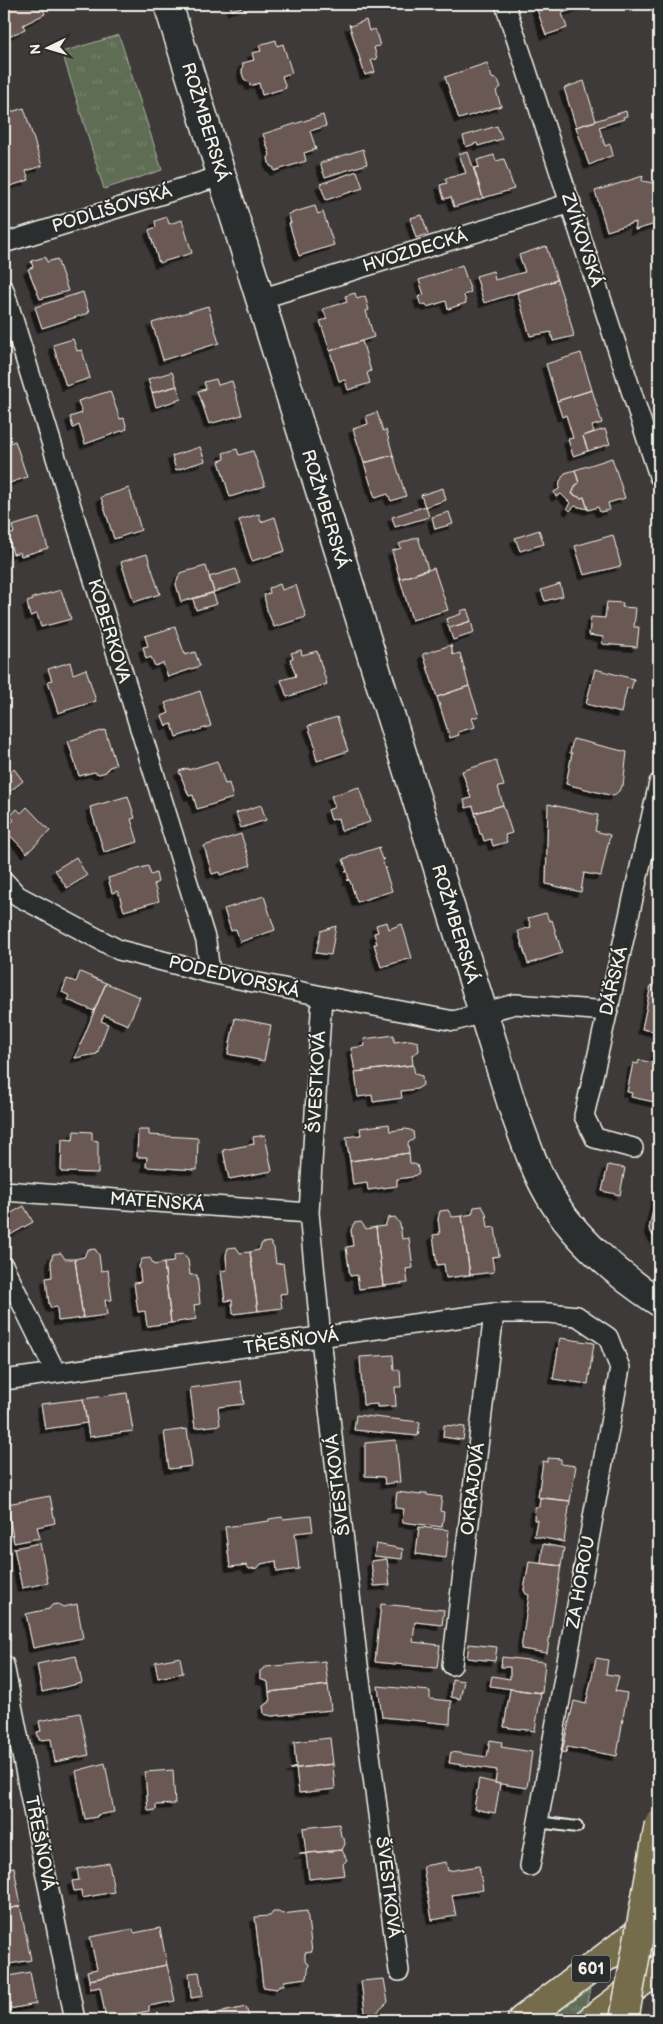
<svg xmlns="http://www.w3.org/2000/svg" width="663" height="2024" font-family="'Balsamiq Sans',sans-serif">
	<defs>
		<pattern id="grass-tufts" width="24" height="20" patternUnits="userSpaceOnUse" patternTransform="scale(1.25)"><rect width="24" height="20" fill="#606d55"/><path d="M3 7l-1-3M5 7V3M7 7l1-3M15 17l-1-3M17 17v-4M19 17l1-3" fill="none" stroke="#77826d"/></pattern>
		<filter id="shadow"><feDropShadow dx="-4.5" dy="4.5" stdDeviation="0" flood-color="#0009"/></filter>
	</defs>
	<rect width="100%" height="100%" fill="#3e3a39"/>
	<filter id="ink" filterUnits="userSpaceOnUse"><feTurbulence type="fractalNoise" baseFrequency=".02" numOctaves="2"/><feDisplacementMap in="SourceGraphic" scale="10" xChannelSelector="R" yChannelSelector="G"/><feConvolveMatrix kernelMatrix="1 2 1 2 8 2 1 2 1" color-interpolation-filters="sRGB"/></filter>
	<g filter="url(#ink)">
		<path fill="url(#grass-tufts)" stroke="#aaaf9e" d="M119,35L162,170L104,189L62,52Z
			M590,1989L586,2007L568,2020H547Z"/>
		<path fill="#6b5954" stroke="#f4f1e8" filter="url(#shadow)" d="M4,4H41L45,14L23,25L25,29L4,39Z
			M229,4H253L232,10Z
			M535,4H585V6L562,13L567,28L546,35Z
			M366,20L369,31L375,29L380,46L374,47L377,59L371,60L375,72L365,75L349,24L351,26Z
			M276,40L277,46L283,44L292,73L282,76L286,88L262,95L259,83L250,86V83L244,79L242,73L243,63L254,60L252,53L261,51L259,45Z
			M487,63L492,78L498,80L501,87L496,91L501,106L459,119L445,77Z
			M584,81L596,121L576,127L564,88Z
			M5,104L8,113L24,108L42,166L26,171L29,180L4,188V171L7,170L4,160V105Z
			M626,111L627,116L623,117L624,119L599,127L605,146L610,144L613,155L589,165L576,127Z
			M323,115L326,126L310,131L316,149L304,153L306,161L274,171V168L270,166L268,158L270,155L263,134Z
			M497,126L502,139L478,146L477,143L466,147L463,136Z
			M363,149L367,164L325,177L320,163Z
			M468,152L483,198L454,207L451,197L444,199L440,185L447,183L445,179L466,173L459,154Z
			M494,155L496,161L504,159L514,189L483,198L474,168L479,167L477,160Z
			M357,171L363,188L326,200L320,184Z
			M643,176L642,181L659,184V223L635,230L636,222L607,231L595,191Z
			M315,206L318,214L323,212L334,245L299,256L289,223H291L288,214Z
			M422,215L428,234L416,238L410,218Z
			M167,217L169,224L182,220L192,253L159,263L149,230L156,227L155,221Z
			M546,246L557,280L484,303L476,276L493,271L495,280L525,272L519,255Z
			M45,257L47,262L57,259L68,291L40,299L28,269L33,267L31,261Z
			M462,265L471,292L464,295L466,303L448,309L446,301L427,307L426,304L421,305L418,297L424,295L419,280Z
			M557,280L569,316L574,336L553,341L551,332L530,336L517,292Z
			M83,292L89,313L42,328L35,307Z
			M355,293L357,299L365,296L369,310L366,311L374,337L330,351L320,321L327,319L323,309L347,302L345,296Z
			M208,306L219,343L163,360L152,323Z
			M73,339L77,351L82,350L90,378L66,386L53,345Z
			M362,341L371,371L367,373L370,383L348,390L345,380L339,381L330,351Z
			M581,353L592,390L557,401L546,364Z
			M172,372L177,386L152,393L148,379Z
			M216,379L218,385L232,381L242,415L209,424L198,391L206,389L204,382Z
			M177,386L181,399L156,407L152,393Z
			M592,390L602,423L592,426L594,432L583,436L588,451L573,456L568,439L573,438L566,415L562,417L557,401Z
			M110,391L120,419L124,418L127,429L85,444L79,425L73,428L70,417L82,413L78,401Z
			M377,412L383,431L386,430L393,455L364,463L353,429L368,424L366,416Z
			M605,429L610,444L588,451L583,436Z
			M15,441L27,477L4,485V445Z
			M200,447L205,461L176,470L172,456Z
			M237,449L239,455L253,451L265,486L230,497L219,461L225,459L223,453Z
			M393,455L406,496L391,501L388,494L375,498L364,463Z
			M612,458L625,498L608,503L610,510L600,512L598,507L588,510L584,497L581,498L572,494L576,485L579,483L575,470Z
			M575,470L579,483L576,485L572,494L581,498L584,497L588,509L575,506L570,511L567,508L570,503L561,494L556,497L554,492L559,489L560,481L565,473Z
			M129,488L141,530L114,539L101,497Z
			M443,488L446,500L425,507L421,495Z
			M426,506L429,517L395,527L392,517Z
			M449,512L453,524L435,529L432,517Z
			M259,514L261,522L275,517L285,551L252,561L239,520Z
			M39,518L48,548L21,556L20,552L13,554L8,535L14,533L12,526Z
			M539,530L544,544L520,551L515,538Z
			M613,535L621,566L584,575L575,546Z
			M418,537L428,569L400,579L392,551L401,548L399,544Z
			M147,554L160,594L134,602L121,562Z
			M206,566L214,592L181,602L176,584L180,573Z
			M434,568L448,610L412,620L400,579Z
			M236,569L241,583L214,592L209,577Z
			M280,584L282,590L296,585L306,617L274,627L267,610L264,595L270,593L269,588Z
			M560,584L563,596L545,601L541,590Z
			M61,590L71,619L41,627L37,614L30,616L27,602L33,600L32,598Z
			M213,593L217,604L196,610L193,599Z
			M607,602L623,603L622,607L636,608L634,627H639L637,647L602,644L603,637L589,635L591,617L605,618Z
			M467,609L471,621L449,628L446,619L461,614L460,611Z
			M471,621L474,633L453,640L449,628Z
			M175,627L185,655L195,652L200,666L168,677L163,663L155,666L151,657L146,659L143,647L148,646L145,636Z
			M451,645L453,655L460,653L469,686L437,697L423,654Z
			M301,650L302,655L317,651L327,684L287,697L281,680L296,676L290,659L293,658L291,653Z
			M70,662L73,674L86,669L96,701L58,713L48,681L52,680L48,669Z
			M595,669L634,679L631,689L627,688L621,713L586,704Z
			M469,686L479,716L472,718L475,727L458,732L459,735L450,738L437,697Z
			M200,691L211,726L176,737L172,724L166,726L162,716L169,713L165,703Z
			M337,717L348,751L317,761L314,749L316,748L308,726Z
			M105,730L116,765L109,767L106,772L99,774L94,772L79,776L68,741Z
			M573,739L627,752L623,786H621L619,791L613,796L566,784L572,753H570Z
			M496,760L504,786L498,787L503,805L475,813L473,806L466,808L464,800L471,798L462,771Z
			M217,761L225,784L229,783L233,798L197,809L193,795L189,796L179,771L188,768V770Z
			M14,769L23,781L4,796V770L7,775Z
			M359,787L370,822L341,831L338,818L331,820L328,810L335,807L331,796Z
			M128,796L135,818L131,819L138,842L104,852L90,807Z
			M548,804L598,815L595,831L610,835L601,876L584,873L581,892L546,884Z
			M261,805L266,820L241,828L236,813Z
			M503,805L512,833L505,835L507,842L493,846L491,839L484,841L482,834H480L475,813Z
			M27,807L50,831L27,853L4,829L14,820L10,816L17,809L21,813Z
			M241,834L251,865L220,875L219,872L212,874L204,846Z
			M380,847L378,849L382,859H384L382,860L385,869L387,868L385,870L392,891L357,902L350,881L347,880H349L347,871L345,872L347,871L343,859Z
			M76,857L87,876L67,888L55,870Z
			M148,866L151,875L156,873L158,882L154,884L159,901L124,911L118,891L112,893L108,878Z
			M264,896L275,930L240,942L236,929L231,931L224,909Z
			M546,913L549,921L552,920L562,953L528,964L518,931L531,927L528,918Z
			M387,922L389,929L402,924L412,958L381,967L374,944H377L374,933L378,932L376,925Z
			M336,926L331,955L316,953L321,931Z
			M80,972L106,983L94,1011L68,1000L70,996L62,992L67,979L76,982Z
			M106,983L140,997L128,1025L104,1015L101,1021L108,1024L97,1054L75,1058Z
			M651,985L659,987V1032L642,1029Z
			M235,1018L271,1025L264,1061L228,1054Z
			M394,1035V1042L410,1040L418,1042L419,1051L412,1055L413,1065L355,1072L351,1048L365,1046L364,1039Z
			M657,1046L659,1047V1103L631,1097L632,1093L627,1092L633,1063L638,1064L639,1060L653,1063Z
			M413,1065L415,1074L422,1076L423,1085L417,1089L401,1091L402,1098L373,1102L372,1095L358,1097L355,1072Z
			M389,1124L390,1131L406,1129L413,1131L414,1139L408,1143L409,1153L350,1161L346,1137L361,1135L360,1128Z
			M138,1130H149V1135L198,1138L197,1170L146,1167L147,1157H137Z
			M74,1131L92,1132V1140L98,1141V1173L61,1172L62,1139L73,1140Z
			M265,1135L272,1171L229,1179L223,1150L254,1144L253,1137Z
			M409,1153L410,1163L417,1165L419,1173L412,1177L397,1179V1186L368,1190L367,1183L353,1185L350,1161Z
			M608,1165L625,1168L620,1195L602,1191Z
			M659,1181V1243L657,1242L649,1229Z
			M24,1206L33,1222L10,1235L4,1223V1217Z
			M482,1206L486,1213L488,1228L495,1227L499,1256L492,1257L494,1272L470,1275L462,1216L472,1214L474,1207Z
			M448,1210L452,1217L462,1216L470,1275L446,1278L444,1264L437,1265L433,1235L440,1234L438,1219L440,1211Z
			M395,1217L400,1224L402,1239L409,1238L413,1268L406,1269L408,1283L383,1286L376,1227L385,1226L388,1218Z
			M361,1222L366,1229L376,1227L383,1286L359,1289L357,1275L350,1276L346,1247L353,1246L351,1230L354,1223Z
			M270,1242L274,1248L276,1264L283,1263L287,1293L280,1294L282,1308L258,1311L250,1252L259,1250L262,1243Z
			M236,1247L240,1253L250,1252L258,1311L233,1314L232,1300L225,1301L221,1271L227,1270L226,1255L228,1248Z
			M95,1249L99,1255L101,1271L108,1270L112,1300H105L107,1315L83,1318L75,1259L84,1257L87,1250Z
			M61,1253L65,1259H75L83,1318L58,1321L57,1307L51,1308L49,1304L46,1278L52,1277L51,1262L53,1254Z
			M183,1254L188,1260L190,1275H197L200,1304L194,1305L196,1319L171,1323L164,1263L173,1262L175,1255Z
			M150,1258L154,1265L164,1263L171,1323L147,1326L145,1311L138,1312L134,1283L141,1282L139,1266L142,1259Z
			M560,1338L594,1343L588,1384L553,1379Z
			M393,1355L394,1370H400L401,1387H395L396,1406L377,1407V1404L363,1405L360,1357Z
			M241,1381L244,1404L218,1407L220,1425L195,1428L190,1388Z
			M127,1393L133,1431L89,1437L83,1399Z
			M83,1399L87,1423L45,1429L41,1404Z
			M356,1415L420,1422L418,1436L354,1430Z
			M444,1425L465,1427L463,1440L443,1437Z
			M187,1429L192,1466L169,1469L164,1432Z
			M396,1440L400,1482L385,1484L384,1477L365,1476V1443Z
			M548,1458L561,1459V1464L576,1466L570,1501L538,1497L543,1461L548,1462Z
			M397,1492L421,1495V1493H427V1495L442,1497L440,1511L444,1512L442,1527L402,1522L404,1509L395,1508Z
			M50,1496L55,1523L37,1527L40,1538L14,1543L7,1504Z
			M540,1498L570,1501L564,1542L534,1536L537,1520H534L535,1507H539Z
			M311,1516L313,1531L295,1533L299,1569L277,1572L276,1561L261,1564L258,1568L249,1569L246,1565L230,1567L225,1527L269,1521V1519L282,1517L283,1519Z
			M419,1527L449,1530L446,1558L416,1554Z
			M40,1543L48,1583L22,1588L14,1548Z
			M376,1544L403,1549L402,1559L374,1556Z
			M543,1544L564,1548L561,1566L541,1563Z
			M387,1559L390,1585L374,1586L371,1561Z
			M529,1562L561,1566L547,1653L521,1649L529,1595L526,1594L524,1590Z
			M58,1604L63,1607L77,1604L83,1638L33,1648L26,1614L49,1609L52,1605Z
			M381,1604L444,1610L442,1625L415,1622L413,1642L440,1645L437,1668L375,1662Z
			M469,1644L497,1647L495,1661L467,1658Z
			M76,1656L82,1683L42,1692L37,1664Z
			M180,1657L183,1673L158,1678L155,1662Z
			M502,1657L545,1662L542,1693L490,1686L492,1676L510,1679V1667H501Z
			M596,1658L608,1660L606,1674L619,1676L615,1691L627,1693L617,1756L567,1747L566,1753L562,1752L574,1701L586,1704Z
			M325,1661L328,1685L269,1692L268,1682L260,1679V1671L266,1667Z
			M452,1679L464,1681L460,1699L451,1697Z
			M328,1685L331,1710L272,1716L264,1714L263,1706L270,1702L269,1692Z
			M378,1686L430,1691V1699L451,1701L450,1724L382,1717Z
			M510,1689L541,1693L535,1731L504,1727Z
			M80,1713L89,1755L55,1762L51,1739L39,1740L37,1732L41,1731L39,1721Z
			M330,1738L333,1764L290,1769L296,1767L294,1742Z
			M490,1740L502,1742L501,1747L532,1752L527,1788L495,1783L497,1770L449,1763L451,1752L487,1757Z
			M105,1763L114,1812L97,1815V1817L85,1819L76,1771Z
			M333,1764L335,1789L299,1793L296,1768L290,1769Z
			M173,1770L175,1804L156,1805V1810L148,1811L145,1772Z
			M479,1779L500,1784L495,1813L474,1809Z
			M339,1824L341,1836L344,1838L345,1844L342,1850L306,1853L303,1828Z
			M342,1850L347,1860L343,1864L345,1875L309,1879L306,1854H299Z
			M446,1862L448,1871L479,1866L483,1890L452,1895L456,1916L432,1920L423,1866Z
			M109,1863L114,1892L82,1898L81,1890L74,1891L72,1881L79,1880L77,1869Z
			M14,1867L21,1906L4,1910V1868Z
			M20,1906L31,1960L4,1965V1910Z
			M307,1911L312,1952L305,1953V1961L309,1964L307,1978L284,1981V1985H280L277,1989L263,1987L255,1917L270,1916L273,1912H279L282,1914Z
			M160,1928L167,1965L89,1980L87,1971L97,1969L90,1937L133,1929L134,1933Z
			M167,1965L175,2001L149,2006V2011L106,2019L100,1987L90,1989L89,1980Z
			M30,1972L36,2004L4,2010V1977Z
			M199,1972L203,1996L191,1998L189,1973Z
			M384,1979L388,2002L369,2020H366L361,1981Z
			M246,2007L250,2020H178L177,2018L208,2012V2015Z"/>
		<g fill="none" stroke-linecap="round" stroke-linejoin="round">
			<g stroke="#f4f1e8" stroke-width="14">
				<path id="lane" d="M538,1822L577,1827"/>
			</g>
			<g stroke="#f4f1e8" stroke-width="22">
				<path id="street" d="M505,4L659,476
					M4,243L221,176
					M4,290L206,941L210,973
					M260,299L571,203
					M4,881L18,896L119,950L210,973L322,996L454,1021L515,1004L608,1011
					M322,996L309,1213L321,1338L357,1657L399,1971
					M633,1148L595,1138L584,1116L659,783
					M4,1191L309,1213
					M4,1267L56,1373
					M4,1380L494,1313H549L577,1316L608,1337L620,1368L530,1866
					M4,1665L75,2020
					M452,1665L494,1313"/>
			</g>
			<g stroke="#f4f1e8" stroke-width="31">
				<path id="secondary" d="M168,4L513,1108C524,1138 534,1169 550,1196C573,1237 620,1277 659,1302"/>
			</g>
			<g stroke="#f4f1e8" stroke-width="31">
				<path id="primary" d="M522,2020L659,1917
					M591,2020L659,1969"/>
			</g>
			<use href="#lane" stroke="#2a2d2e" stroke-width="10"/>
			<use href="#street" stroke="#2a2d2e" stroke-width="19"/>
			<use href="#secondary" stroke="#2a2d2e" stroke-width="28"/>
			<use href="#primary" stroke="#746c4b" stroke-width="28"/>
			<g stroke="#f4f1e8" stroke-width="31" stroke-linecap="butt">
				<path id="primary-bridge" d="M624,2020L659,1824"/>
			</g>
			<use href="#primary-bridge" stroke="#746c4b" stroke-width="28"/>
		</g>
	</g>
	<g text-anchor="middle" dominant-baseline="central" stroke-width="4" stroke-linejoin="round" paint-order="stroke">
		<rect fill="#2a2d2e" stroke="#b7b6b0" stroke-width="1" x="572" y="1955.5" width="38" height="27" rx="4"/>
		<g font-size="16" font-weight="bold" fill="#f4f1e8">
			<text x="591" y="1969">601</text>
		</g>
		<g font-size="18" fill="#f4f1e8" stroke="#2a2d2e">
			<text transform="translate(205 122) rotate(73)">ROŽMBERSKÁ</text>
			<text transform="translate(112 209) rotate(-17)">PODLIŠOVSKÁ</text>
			<text transform="translate(582 240) rotate(72)">ZVÍKOVSKÁ</text>
			<text transform="translate(415 251) rotate(-17)">HVOZDECKÁ</text>
			<text transform="translate(325 509) rotate(73)">ROŽMBERSKÁ</text>
			<text transform="translate(109 631) rotate(73)">KOBERKOVA</text>
			<text transform="translate(455 924) rotate(73)">ROŽMBERSKÁ</text>
			<text transform="translate(234 977) rotate(13)">PODEDVORSKÁ</text>
			<text transform="translate(614 981) rotate(-77)">DÁŘSKÁ</text>
			<text transform="translate(317 1082) rotate(-87)">ŠVESTKOVÁ</text>
			<text transform="translate(157 1202) rotate(4)">MATENSKÁ</text>
			<text transform="translate(291 1342) rotate(-8)">TŘEŠŇOVÁ</text>
			<text transform="translate(338 1485) rotate(-97)">ŠVESTKOVÁ</text>
			<text transform="translate(473 1489) rotate(-83)">OKRAJOVÁ</text>
			<text transform="translate(581 1582) rotate(-80)">ZA HOROU</text>
			<text transform="translate(40 1843) rotate(79)">TŘEŠŇOVÁ</text>
			<text transform="translate(388 1887) rotate(83)">ŠVESTKOVÁ</text>
		</g>
	</g>
	<rect width="663" height="2024" fill="none" stroke="#2a2d2e" stroke-width="20"/>
	<rect x="10" y="10" width="643" height="2004" fill="none" stroke="#f4f1e8" stroke-width="2" filter="url(#ink)"/>
	<g transform="translate(48 48) rotate(265)" stroke="#2a2d2e" stroke-width="4" paint-order="stroke">
	<path d="M0-4L9 19L0 12L-9 19Z" fill="#f4f1e8"/>
	<text y="-8" font-size="14" font-weight="bold" text-anchor="middle" fill="#f4f1e8">N</text>
	</g>
</svg>
